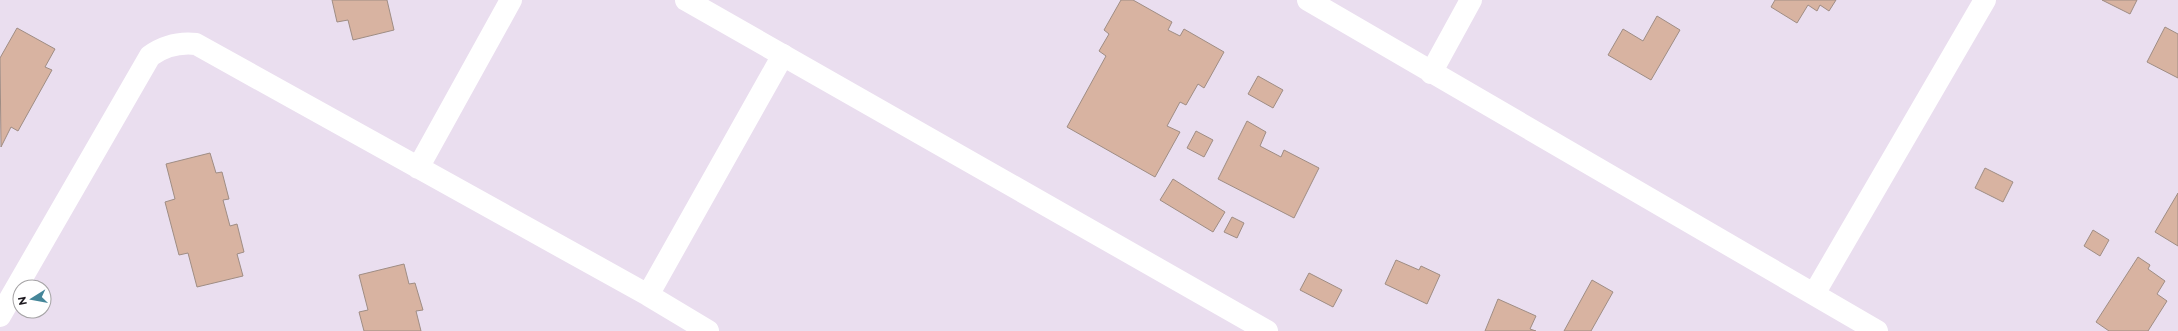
<svg xmlns="http://www.w3.org/2000/svg" width="2178" height="331" font-family="Montserrat,sans-serif">
	<rect width="100%" height="100%" fill="#eadeef"/>
	<path fill="#d8b3a1" stroke="#9f8d84" d="M332,0H387L394,30L353,40L348,20L337,22Z
		M1121,0H1133L1172,22L1168,30L1180,36L1184,29L1224,52L1204,88L1198,84L1186,105L1180,102L1167,126L1180,132L1155,177L1067,127L1106,56L1099,51L1109,34L1104,30Z
		M1775,0H1836L1829,11L1820,5L1817,11L1808,5L1797,23L1771,7Z
		M2102,0H2137L2130,14Z
		M1657,16L1680,30L1651,80L1608,55L1623,29L1643,41Z
		M2165,27L2178,34V78L2147,62Z
		M17,28L55,49L45,67L52,70L18,131L11,127L1,147L0,58Z
		M1258,76L1283,90L1273,108L1248,94Z
		M1247,121L1266,132L1260,146L1281,157L1284,150L1319,168L1294,218L1218,179Z
		M1196,131L1213,140L1204,157L1187,148Z
		M210,153L216,173L222,172L229,199L223,200L230,226L237,224L244,252L237,254L243,276L197,287L188,253L179,255L165,202L175,199L166,164Z
		M1985,168L2013,182L2003,202L1975,188Z
		M1173,179L1225,212L1213,232L1160,200Z
		M2178,193V246L2155,232Z
		M1232,217L1244,223L1237,238L1224,232Z
		M2093,230L2109,240L2100,256L2084,246Z
		M2138,257L2150,265L2148,269L2165,281L2157,294L2167,301L2148,331H2109L2096,322Z
		M1396,260L1419,270L1421,266L1440,275L1427,304L1385,284Z
		M404,264L409,284L415,283L423,310L416,311L421,331H364L359,312L368,310L359,275Z
		M1309,273L1342,290L1333,307L1300,290Z
		M1592,280L1613,292L1591,331H1564Z
		M1498,299L1536,316L1530,329L1536,331H1485Z"/>
	<g fill="none" stroke-linecap="round" stroke-linejoin="round">
		<path stroke="#fff" stroke-width="22" d="M1308,0L1877,331
			M1431,73L1471,0
			M418,168L511,0
			M1814,294L1985,0
			M648,295L783,55
			M0,316L150,56C164,46 178,42 196,44L648,295L708,331"/>
		<path stroke="#fff" stroke-width="22" d="M686,0L1267,331"/>
	</g>
	<g transform="translate(32 299) rotate(259)"><circle r="19" fill="#ffffff" stroke="#a5a3a5"/>
	<path d="M0-3L7 15L0 10L-7 15Z" fill="#458699"/>
	<text y="-6" font-size="11" font-weight="bold" text-anchor="middle" fill="#1d191f">N</text>
	</g>
</svg>
